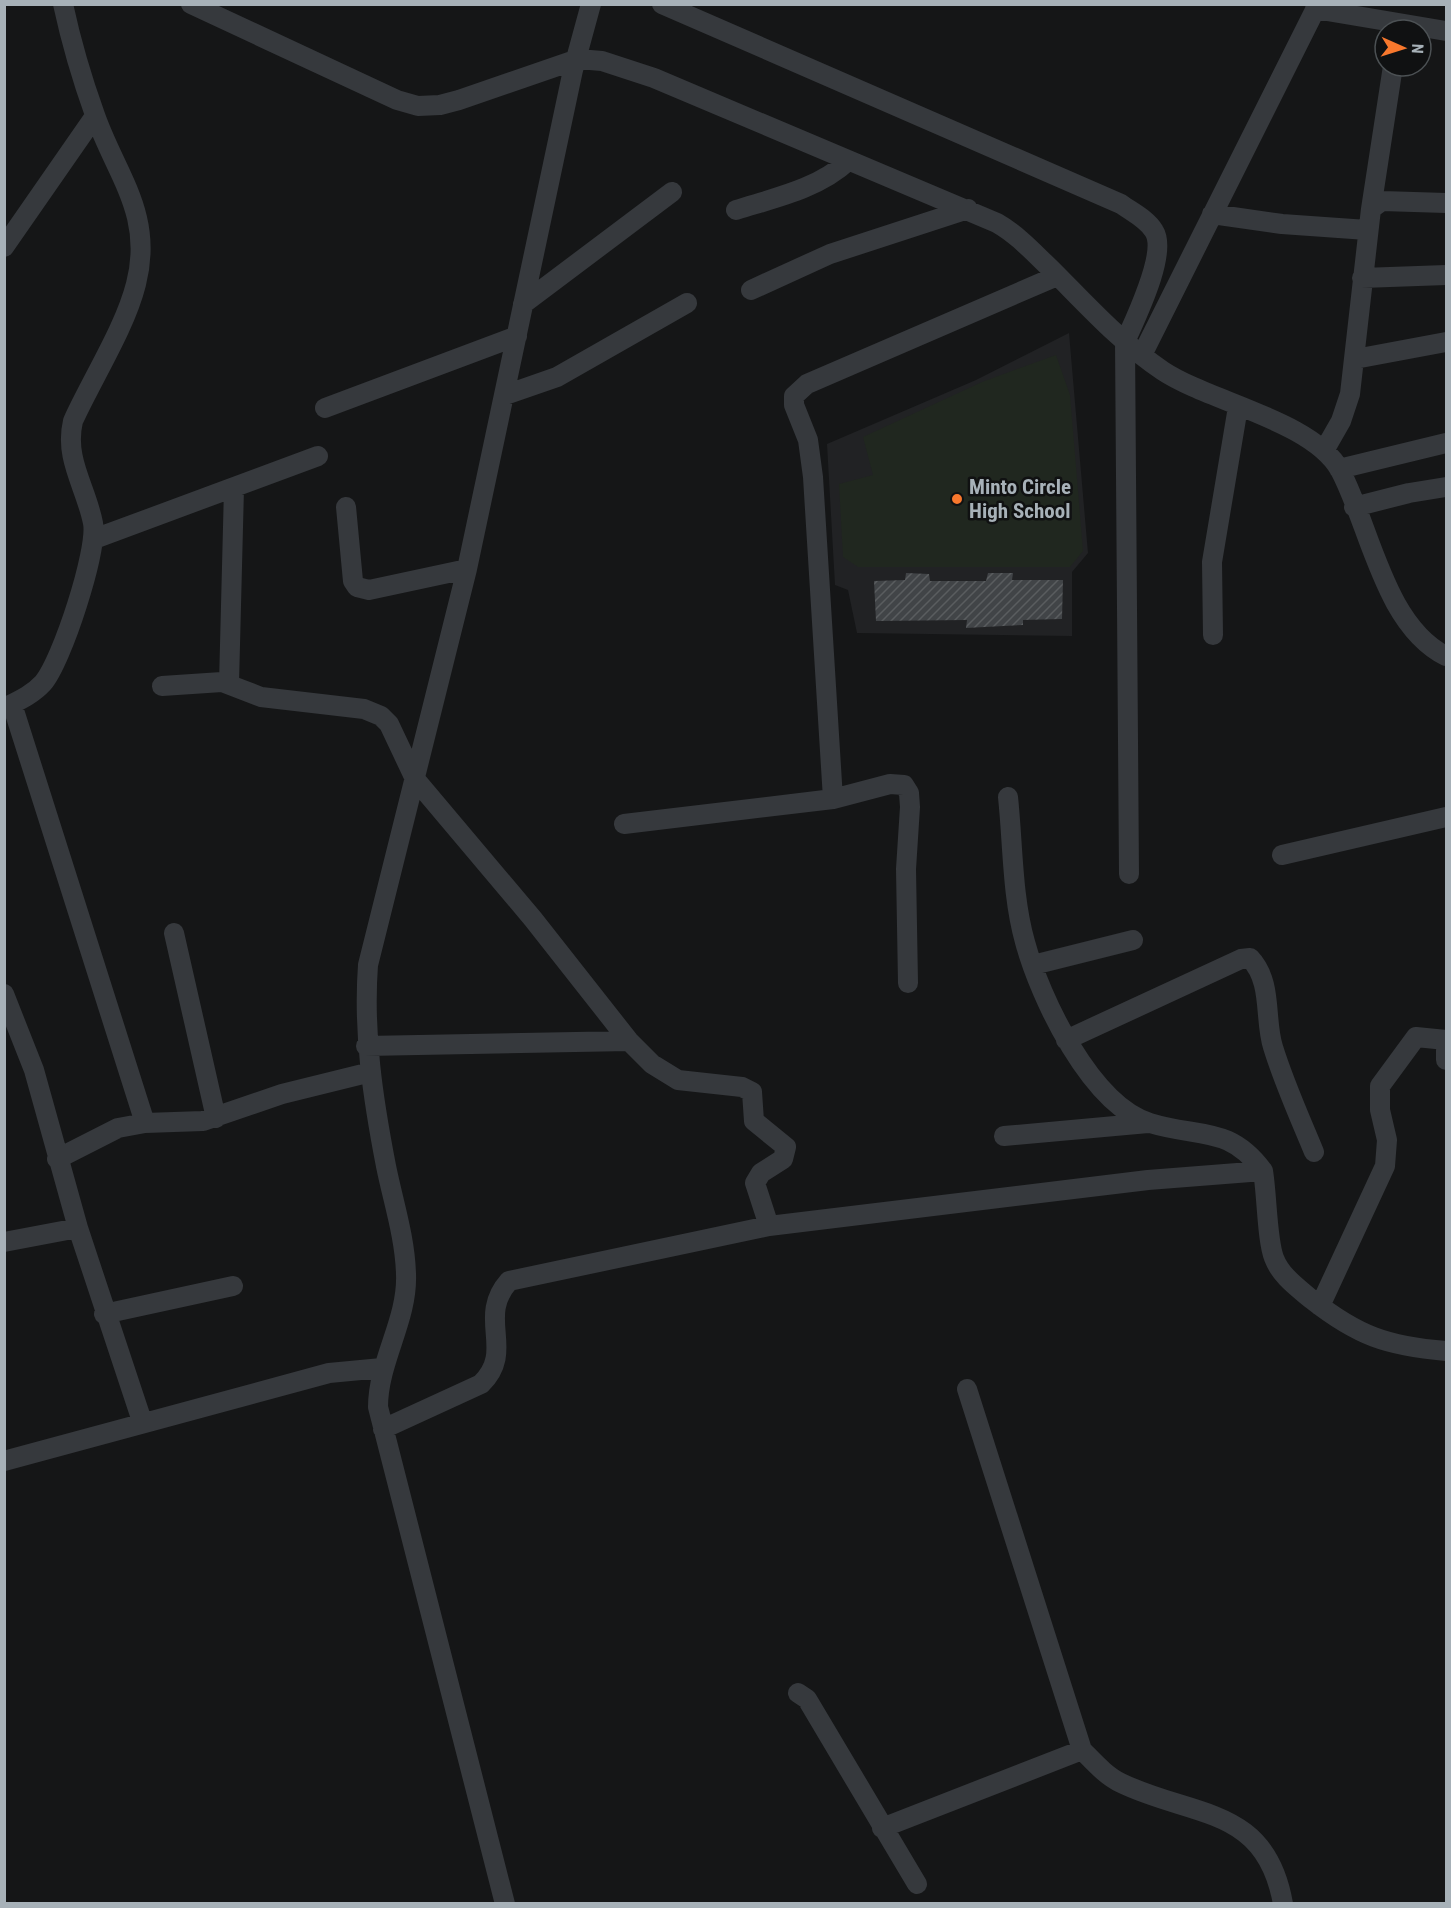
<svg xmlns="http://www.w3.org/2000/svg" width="1451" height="1908" font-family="'Roboto Condensed',sans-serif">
	<defs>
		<pattern id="building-hatch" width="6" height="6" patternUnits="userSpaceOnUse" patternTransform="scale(1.5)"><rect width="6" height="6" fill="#414447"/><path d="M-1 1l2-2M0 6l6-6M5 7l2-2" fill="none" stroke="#5a5d5f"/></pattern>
	</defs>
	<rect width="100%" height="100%" fill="#151617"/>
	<path fill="#212224" d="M1069,333L1088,553L1072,572V636L857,633L848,590L835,585L827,444L976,380Z"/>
	<path fill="#20271f" d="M1056,355L1070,395L1083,551L1070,567H858L843,557L839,484L873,475L863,437L982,382Z"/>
	<path fill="url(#building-hatch)" d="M906,573L929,574L930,581H986L988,573H1013L1012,580H1063L1062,619L1023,620V625L966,628L967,620L876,621L874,581L905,580Z"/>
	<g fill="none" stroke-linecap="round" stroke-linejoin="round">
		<path stroke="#36393d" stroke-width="20" d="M191,4L397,100L418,106L440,105L459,100L578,59L602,61L654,78L997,223C1018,235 1034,253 1052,270C1087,305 1121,343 1163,371C1210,402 1313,421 1340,470C1370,526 1384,625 1446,656
			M662,4L1121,204C1132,212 1147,219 1154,231C1168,253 1135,319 1125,342L1129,874
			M1315,9L1446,31
			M1371,209L1393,66
			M736,210C774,198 818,189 848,161
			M1212,214L1282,224L1367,230
			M4,247L95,116
			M1362,278L1446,275
			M751,290L830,254L968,209
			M523,304L672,192
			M1142,355L1318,4
			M1355,359L1446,342
			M505,395L557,377L687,303
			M325,408L517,336
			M1325,449L1341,421L1350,394L1371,209L1382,201L1446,203
			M1339,469L1446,443
			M346,507L353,581L357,587L369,590L467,569
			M1354,507L1409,493L1446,487
			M94,539L318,456
			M1213,635L1212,562L1238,407
			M229,684L234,488
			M162,686L222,682L261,697L364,709L381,716L389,724L415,779L533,919L629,1041L652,1064L678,1080L742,1087L752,1092L754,1121L786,1147L783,1159L761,1173L755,1183L769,1226
			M12,704L145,1123
			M4,708C18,701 32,695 43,683C62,661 98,550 93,523C86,487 64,459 73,421C92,379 125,328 136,284C154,214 116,175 95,115C82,79 71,41 63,4
			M1008,797C1013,844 1012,896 1025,942C1040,998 1091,1105 1150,1123C1198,1138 1229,1125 1263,1171
			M833,799L813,477L808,440L794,405V396L807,384L1057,276
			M624,824L833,799L890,784L904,785L909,793L910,807L906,869L908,983
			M1282,855L1446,817
			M174,933L216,1118
			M1033,965L1133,940
			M4,994L34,1070L78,1228L142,1421
			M1066,1040L1241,959L1250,958C1273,982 1264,1019 1273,1047C1284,1083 1300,1118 1314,1152
			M1446,1044V1060
			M366,1046L629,1041
			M1004,1136L1148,1123
			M57,1159L118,1128L145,1123L203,1121L282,1094L371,1072
			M4,1242L78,1228
			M1320,1306L1385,1166L1387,1140L1380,1110V1086L1416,1037L1446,1040
			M104,1314L233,1286
			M967,1389L1082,1750C1094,1762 1106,1776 1121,1783C1193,1818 1266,1805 1283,1904
			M383,1429L481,1384C516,1350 476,1318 509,1281L769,1226L1148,1180L1263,1171C1267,1195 1267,1240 1274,1258C1281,1276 1297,1287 1311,1299C1358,1336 1387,1346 1446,1351
			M4,1461L329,1373L382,1368
			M798,1693L807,1699L917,1884
			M882,1828L1082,1750
			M505,1904L378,1407C378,1361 408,1320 406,1274C405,1237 393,1201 386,1166C373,1099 363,1033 368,965L467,569L573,70L591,4"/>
	</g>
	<circle fill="#f8782d" stroke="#101112" stroke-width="2" cx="957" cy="499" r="6"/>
	<g text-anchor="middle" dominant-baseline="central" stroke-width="5" stroke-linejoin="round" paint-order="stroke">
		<g font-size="21" font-weight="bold" fill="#a7b1b8" stroke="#101112" text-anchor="start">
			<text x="969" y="487">Minto Circle<tspan x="969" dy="24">High School</tspan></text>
		</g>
	</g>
	<rect width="1451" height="1908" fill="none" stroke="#a7b1b8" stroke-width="12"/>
	<g transform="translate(1403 48) rotate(93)"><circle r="28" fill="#101112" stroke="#4c5154" stroke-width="1.5"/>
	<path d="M0-4.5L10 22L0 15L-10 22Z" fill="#f8782d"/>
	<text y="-9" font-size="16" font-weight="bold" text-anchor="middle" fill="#a7b1b8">N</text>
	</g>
</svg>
